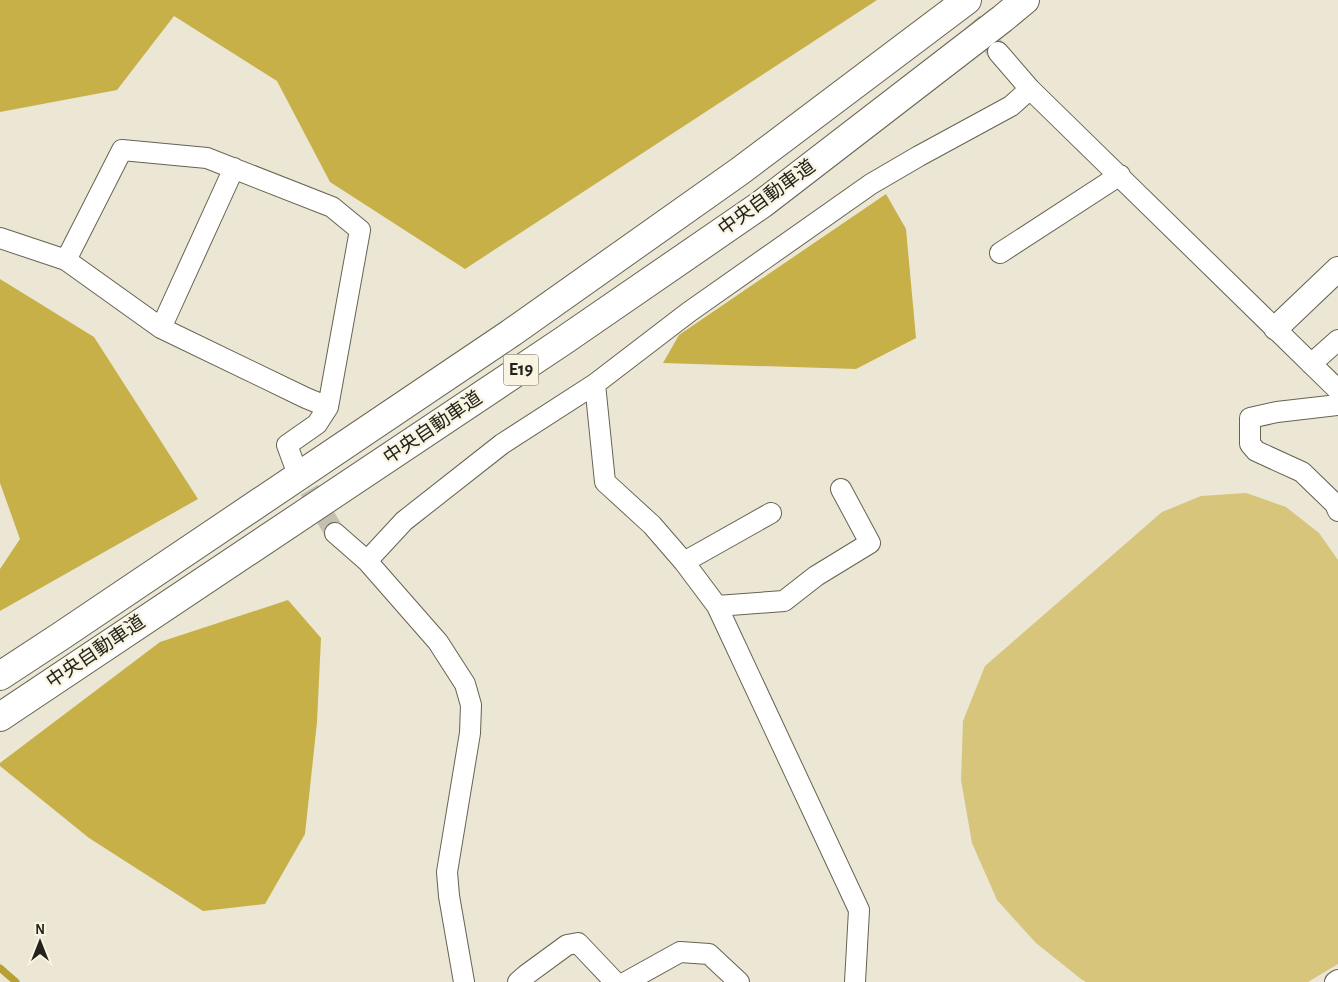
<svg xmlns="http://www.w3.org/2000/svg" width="1338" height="982" font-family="'Alegreya Sans','Noto Sans JP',sans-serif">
	<rect width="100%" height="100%" fill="#ebe7d4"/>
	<path fill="#d6c57b" d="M1246,493L1286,507L1319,533L1338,560V964L1308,982H1086L1081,979L1036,943L997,900L972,843L961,780L963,721L985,666L1162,512L1201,496Z"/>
	<path fill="#c7b048" d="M0,0H877L465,269L330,182L277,81L174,16L117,90L0,112Z
		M886,194L906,229L916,338L856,369L663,363L679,335Z
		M0,279L94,337L198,499L0,611V569L20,539L0,483Z
		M288,600L321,638L317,722L305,834L265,904L203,911L89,838L0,766V763L160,642Z"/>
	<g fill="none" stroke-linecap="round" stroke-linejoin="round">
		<path stroke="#b6a036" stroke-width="7" d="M0,968L16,982"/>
		<path stroke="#c3c0af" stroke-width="20" stroke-dasharray="20 10" stroke-linecap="butt" d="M952,0L998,52
			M294,464L335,533"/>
		<g stroke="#666352" stroke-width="22">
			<path id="minor" d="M998,52L1030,89L1338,390
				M0,238L66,260L161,328L306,398L328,407
				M1000,253L1120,175
				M66,260L122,150L207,158L332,207L360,230L328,407L317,424L287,445L294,464
				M161,328L234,168
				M1311,364L1338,340
				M595,384L605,482L652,525L684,562L717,606L859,910L855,982
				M1338,405L1277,412L1250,418V444L1256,451L1302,472L1335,504L1338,511
				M335,533L367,561L438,642L465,684L471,705L470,733L447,872L449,896L464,982
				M367,561L404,521L502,444L595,384L689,312L871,184L919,156L1011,106L1030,89
				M684,562L771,513
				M717,606L784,601L816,576L870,543L841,489
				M518,982L526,975L567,945L578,943L615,982
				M626,982L680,952L709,954L739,982
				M1335,982L1338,980"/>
		</g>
		<g stroke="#666352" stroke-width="26">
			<path id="tertiary" d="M1276,328L1338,269"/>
		</g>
		<g stroke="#666352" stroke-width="30">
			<path id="motorway" d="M0,676L61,636L511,333L740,171L967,0
				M0,717L563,341L762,204L1002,19L1025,0"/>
		</g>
		<use href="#minor" stroke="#fff" stroke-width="20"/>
		<use href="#tertiary" stroke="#fff" stroke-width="24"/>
		<use href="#motorway" stroke="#fff" stroke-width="28"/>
	</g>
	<g text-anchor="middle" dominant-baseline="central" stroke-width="4.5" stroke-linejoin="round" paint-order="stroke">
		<rect fill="#f8f4e1" stroke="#636156" stroke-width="1" x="503.5" y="354.5" width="35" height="31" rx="4"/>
		<g font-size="18" font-weight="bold" fill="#23221b">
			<text x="521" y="370">E19</text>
		</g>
		<g font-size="19" fill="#23221b" stroke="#f8f4e1">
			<text transform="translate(767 198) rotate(-36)">中央自動車道</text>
			<text transform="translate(433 428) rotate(-34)">中央自動車道</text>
			<text transform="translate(96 652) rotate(-34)">中央自動車道</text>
		</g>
	</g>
	<g transform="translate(40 942)" stroke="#f8f4e1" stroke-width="4" paint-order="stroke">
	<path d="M0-4L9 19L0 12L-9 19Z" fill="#23221b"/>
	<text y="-8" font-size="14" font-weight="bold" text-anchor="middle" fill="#23221b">N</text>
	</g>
</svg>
